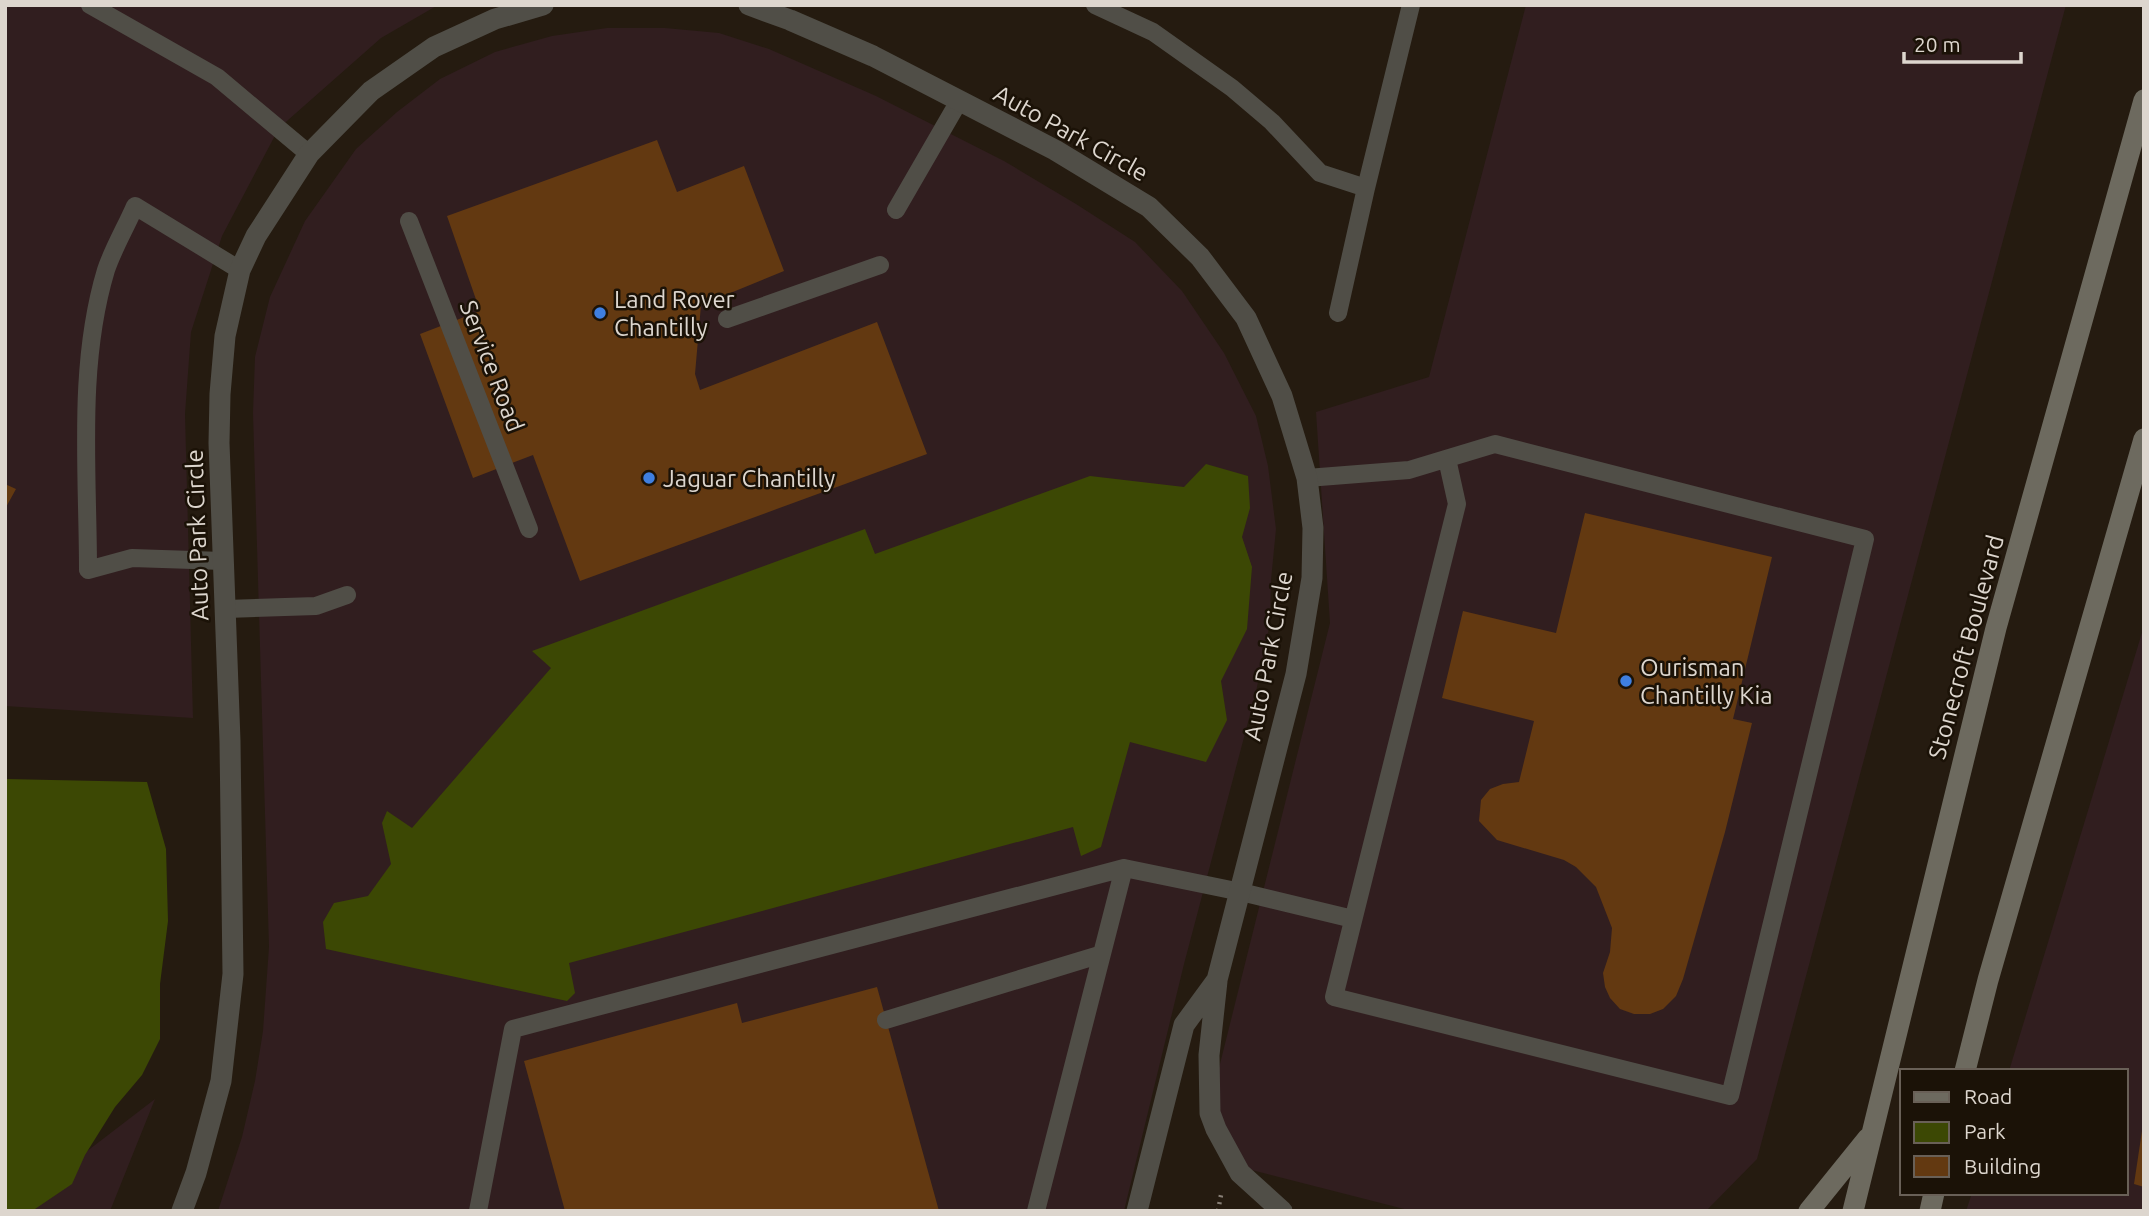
<svg xmlns="http://www.w3.org/2000/svg" width="2149" height="1216" font-family="Ubuntu,sans-serif">
	<rect width="100%" height="100%" fill="#251b10"/>
	<path fill="#311e1f" d="M5,5H438L381,38L279,128L222,236L191,332L185,414L193,718L5,706Z
		M1526,5H2066L1757,1159L1706,1211H1412L1244,1168L1212,1096L1330,623L1316,412L1429,377Z
		M607,28H665L719,33L769,49L876,96L1004,161L1076,204L1135,242L1182,291L1224,353L1256,416L1268,466L1276,529L1271,580L1270,623L1256,692L1184,964L1124,1211H218L242,1137L255,1081L263,1031L269,947L253,413L255,357L270,297L305,221L356,149L397,112L440,79L495,52L552,36Z
		M2144,626V1211H1966L1972,1193H2126V1071H2009Z
		M155,1099L110,1211H9Z"/>
	<path fill="#3c4804" d="M1206,464L1248,476L1250,508L1242,537L1252,567L1247,629L1221,681L1227,720L1206,762L1130,742L1101,847L1081,856L1073,827L569,963L575,993L567,1001L326,949L323,922L334,903L368,896L391,864L382,823L387,811L412,828L551,668L532,651L865,529L875,554L1090,476L1184,487Z
		M5,779L147,782L166,849L168,921L160,984V1039L142,1075L115,1107L85,1155L72,1184L32,1211H5Z"/>
	<path fill="#633911" d="M657,140L677,192L744,166L784,271L701,305L695,374L700,390L877,322L927,454L580,581L533,455L473,478L420,334L480,311L447,216Z
		M5,484L16,489L5,509Z
		M1585,513L1772,557L1733,719L1752,723L1725,832L1683,979L1676,996L1663,1009L1650,1014H1634L1620,1009L1610,998L1605,987L1603,973L1610,952L1612,928L1596,887L1576,867L1564,860L1497,840L1479,821L1481,800L1490,789L1503,784L1519,782L1534,721L1442,698L1463,611L1556,633Z
		M877,987L939,1211H565L524,1061L737,1003L742,1023Z
		M2142,1131H2144V1187L2134,1184Z"/>
	<g fill="none" stroke-linecap="round" stroke-linejoin="round">
		<path stroke="#887f76" stroke-width="4.5" stroke-dasharray="2 5" stroke-linecap="butt" d="M1218,1211L1221,1195"/>
		<path stroke="#504e47" stroke-width="18" d="M90,5L217,77L309,154
			M1095,5L1153,32L1232,88L1272,122L1320,173L1366,188L1411,5
			M896,210L959,101
			M409,221L529,529
			M1338,313L1366,188
			M727,319L880,265
			M1307,478L1409,470L1495,444L1865,539L1730,1096L1334,997L1457,504L1447,459
			M223,561L132,558L88,570C88,472 77,366 106,270C113,249 126,227 135,206L240,270
			M226,609L316,606L347,595
			M886,1020L1102,954
			M478,1211L513,1029L1124,868
			M1036,1211L1124,868L1241,892L1353,919"/>
		<path stroke="#504e47" stroke-width="21" d="M749,5L790,20L873,56L1055,150L1149,207L1200,257L1246,318L1282,396L1307,478L1313,528L1312,578L1296,674L1217,980L1184,1025L1137,1211
			M1217,981L1209,1055L1210,1113L1216,1129L1240,1173L1282,1211
			M182,1211L196,1173L221,1081L233,974L230,741L219,443L220,394L225,336L240,270L256,236L309,154L371,91L434,47L495,19L543,5"/>
		<path stroke="#6d6a5f" stroke-width="21" d="M1965,1071L1988,980L2144,439
			M1809,1211L1868,1138
			M1853,1211L1996,628L2144,100
			M1930,1211L1934,1193"/>
	</g>
	<g fill="#3f7fe0" stroke="#1b1207" stroke-width="2.5">
		<circle cx="600" cy="313" r="7"/>
		<circle cx="649" cy="478" r="7"/>
		<circle cx="1626" cy="681" r="7"/>
	</g>
	<g text-anchor="middle" dominant-baseline="central" stroke-width="5" stroke-linejoin="round" paint-order="stroke">
		<g font-size="24" fill="#ddd6ce" stroke="#1b1207">
			<text transform="translate(1071 133) rotate(29)">Auto Park Circle</text>
			<text transform="translate(492 366) rotate(69)">Service Road</text>
			<text transform="translate(197 535) rotate(-92)">Auto Park Circle</text>
			<text transform="translate(1966 647) rotate(-75)">Stonecroft Boulevard</text>
			<text transform="translate(1268 656) rotate(-79)">Auto Park Circle</text>
		</g>
		<g font-size="24" fill="#ddd6ce" stroke="#1b1207" text-anchor="start">
			<text x="614" y="299">Land Rover<tspan x="614" dy="28">Chantilly</tspan></text>
			<text x="663" y="478">Jaguar Chantilly</text>
			<text x="1640" y="667">Ourisman<tspan x="1640" dy="28">Chantilly Kia</tspan></text>
		</g>
	</g>
	<rect width="2149" height="1216" fill="none" stroke="#ddd6ce" stroke-width="14"/>
	<rect x="1900" y="1069" width="228" height="126" fill="#1b1207" stroke="#696057" stroke-width="2"/>
	<rect x="1914" y="1092" width="35" height="10" fill="#6d6a5f" stroke="#696057" stroke-width="2"/>
	<text x="1964" y="1104" font-size="21" fill="#ddd6ce">Road</text>
	<rect x="1914" y="1122" width="35" height="21" fill="#3c4804" stroke="#696057" stroke-width="2"/>
	<text x="1964" y="1139" font-size="21" fill="#ddd6ce">Park</text>
	<rect x="1914" y="1156" width="35" height="21" fill="#633911" stroke="#696057" stroke-width="2"/>
	<text x="1964" y="1174" font-size="21" fill="#ddd6ce">Building</text>
	<path d="M1904 52v10h117v-10" fill="none" stroke="#ddd6ce" stroke-width="3.5"/>
	<text x="1914" y="52" font-size="21" fill="#ddd6ce" stroke="#1b1207" stroke-width="5" paint-order="stroke">20 m</text>
</svg>
